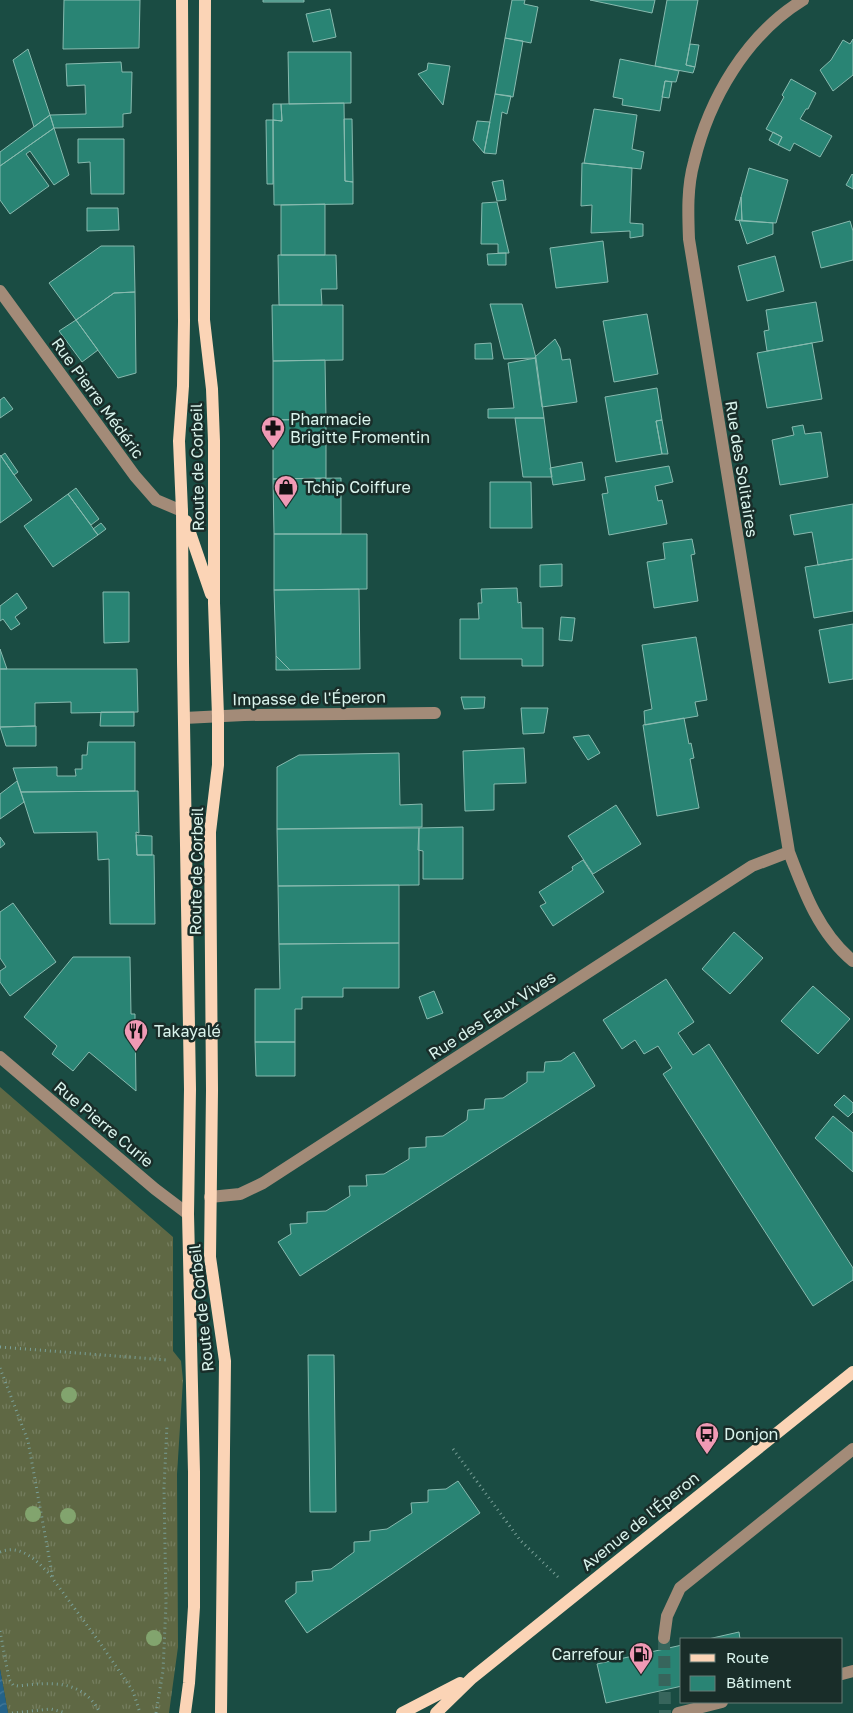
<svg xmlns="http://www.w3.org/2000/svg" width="853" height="1713" font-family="'Golos Text',sans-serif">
	<defs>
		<pattern id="grass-tufts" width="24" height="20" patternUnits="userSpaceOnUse" patternTransform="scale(1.25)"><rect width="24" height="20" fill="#5f6844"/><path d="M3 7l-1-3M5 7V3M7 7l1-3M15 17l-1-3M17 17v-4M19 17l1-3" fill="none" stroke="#757e5f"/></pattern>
		<pattern id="water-waves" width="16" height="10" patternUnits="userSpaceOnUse" patternTransform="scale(1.25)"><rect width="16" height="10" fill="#246288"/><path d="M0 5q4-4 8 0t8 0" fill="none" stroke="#437999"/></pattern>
	</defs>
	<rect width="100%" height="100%" fill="#1a4c43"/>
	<path fill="url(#grass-tufts)" d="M0,1087L173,1237V1351L181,1361L183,1380L177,1474L178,1647L169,1713H8L0,1669Z"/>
	<path fill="url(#water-waves)" d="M0,1669L8,1713H0Z"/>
	<path fill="#298474" stroke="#88baaf" d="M64,0H140L139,48L63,49Z
		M263,0H304V2H263Z
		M512,0H525L524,4L538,7L531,43L505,38Z
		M590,0H655L652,13Z
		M667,0H698L686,65L695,67L693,73L655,66Z
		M330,9L336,37L313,42L306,14Z
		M505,38L523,41L513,97L495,94Z
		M853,39V75L833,91L820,70L831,60L843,40L850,44Z
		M690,44L699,45L695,67L686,65Z
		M28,49L50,115L34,127L13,60Z
		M288,52H351V103L289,104Z
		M620,59L679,71L676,82L665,81L660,111L622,105L623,99L613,97Z
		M121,62L122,72H132L131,113L123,114V127L54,128L50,115L86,114L85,85L67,86L66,64Z
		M428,63L450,66L443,105L418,74L427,70Z
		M791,79L816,93L808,109H806L800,119L832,136L820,157L794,143L790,151L778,145L782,137L766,129L784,97L782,95Z
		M665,81L672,82L669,98L662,97Z
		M495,94L511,96L507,114L502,112L496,154L484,153Z
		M344,103L345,181L353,182V204L274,205L273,120L282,121L281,104Z
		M273,104H281L282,121L273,120Z
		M594,109L637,115L632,149L644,152L641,169L584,163Z
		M50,115L54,128L0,166V152Z
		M344,119H352L353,182L345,181Z
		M266,120H273V184H267Z
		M477,121L490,122L484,153L473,140Z
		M54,128L69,175L54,185L30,151L26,154L49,186L10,214L0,200V166Z
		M773,132L782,137L778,145L769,140Z
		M78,139H124V194H91L90,162L78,163Z
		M582,163L632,168L630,223L643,224V236L630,238V231L591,233L592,205L581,206Z
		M749,168L788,180L776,223L742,221L741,197Z
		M852,174L853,175V189L846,185Z
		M503,180L506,200L497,201L492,182Z
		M741,197L742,221L735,220Z
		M497,202L509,253H498V244H481L482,203Z
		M325,204V255H281V205Z
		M87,208H118L119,230L87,231Z
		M739,220L773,223V234L747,244Z
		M850,221L853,231V260L821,268L812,232Z
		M603,241L608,282L556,288L550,248Z
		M101,246H134L135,292L114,293L76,320L49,283Z
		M506,253V265H488L487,254Z
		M278,255H336L337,289H321L322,305H279Z
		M775,256L784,291L747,301L738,266Z
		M135,292L136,373L118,378L76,320L114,293Z
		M816,302L823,341L767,351L764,331L769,330L766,310Z
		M490,304H522L536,358L504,359Z
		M272,305H343V360L273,361Z
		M647,314L658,374L614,382L603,321Z
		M76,320L98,350L82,362L59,331Z
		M555,339L560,348L562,360L570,359L577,402L542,407L535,357Z
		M491,343L493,359H475V344Z
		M812,343L822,399L767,408L757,353Z
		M536,358L544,418H488V409L514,408L508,363Z
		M325,360L326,419L273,420V361Z
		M657,388L662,420L656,421L662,454L616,462L605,397Z
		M4,397L13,409L0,418V400Z
		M515,418H544L552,477H523Z
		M326,419V478L273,479V420Z
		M662,420L668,454H662L656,421Z
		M803,425L805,434L821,432L828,477L780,485L772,440L794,435L792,427Z
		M5,453L18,472L14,475L1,456Z
		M0,455L32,500L0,523Z
		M582,462L585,480L553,485L550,468Z
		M669,466L673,482L655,486L658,501L662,500L667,524L609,535L602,494L608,493L605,477Z
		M341,478V534H274L273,479Z
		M490,482H531L532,528H490Z
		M76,488L99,519L91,525L68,494Z
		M68,494L98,535L53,567L24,526Z
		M853,504V559L818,565L812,532L794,535L790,515Z
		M101,523L106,529L98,535L93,529Z
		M274,534H367V589L274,590Z
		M692,539L695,554L691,555L698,601L654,608L647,562L665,559L663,543Z
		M853,559V611L814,618L805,567Z
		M562,564V586L540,587V565Z
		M517,588L518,603L521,602L522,628H543V666H522V659H460V619H479L478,603H482L481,589Z
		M359,589L360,669L290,670L276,656L274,590Z
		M103,592H129V642L104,643Z
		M17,593L27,608L15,617L20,624L11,630L3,619L0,621V606Z
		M561,617L575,618L572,641L559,640Z
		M853,624V679L829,683L819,630Z
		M696,637L707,700L695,702L698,716L645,725L644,711L652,709L642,645Z
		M0,649L7,669H0Z
		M276,656L290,670H276Z
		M0,669H137L138,712L71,713V702L35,703V726L0,727Z
		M461,697H485L484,708L464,709Z
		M521,708H548L544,733L523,734Z
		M101,712H134V726H100Z
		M684,718L689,744L691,743L694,758L690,759L699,808L657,816L643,725Z
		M36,726V746H6L0,727Z
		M589,735L600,753L588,760L573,737Z
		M88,742H135V791L21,792L13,768L57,767V776H76L75,769H82V755H87Z
		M524,748L526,783L494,784V810L465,811L463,751Z
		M399,753L400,805L422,804V827L277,829V767L299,755Z
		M17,781L24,802L0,819V794Z
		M138,791L139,833L136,832L137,855H154L155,924H110L109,859L98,860L97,832L34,833L21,792Z
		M616,805L641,844L593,874L568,836Z
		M463,827V879H423V851L418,850L419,828Z
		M419,828V885L278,886L277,829Z
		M136,835L152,836V855H137Z
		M0,837L5,844L0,848Z
		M583,860L604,892L553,926L540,906L546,903L539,892L573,870L572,867Z
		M399,885V943L279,944L278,886Z
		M13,903L56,962L10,996L0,982V971L6,967L0,958V912Z
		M734,932L763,958L730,994L702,969Z
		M399,943V988H343V997H302V1009H295V1042H255V989H280L279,944Z
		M73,957H130L131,1014H135L136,1091L89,1052L73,1071L52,1054L57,1046L24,1017Z
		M666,979L694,1022L678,1033L693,1055L709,1044L853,1268V1280L813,1306L663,1074L672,1068L658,1046L644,1054L635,1040L622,1049L603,1020Z
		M813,986L850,1019L818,1054L781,1021Z
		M434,991L443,1013L427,1019L419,997Z
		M255,1042H295V1076H256Z
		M574,1052L595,1086L300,1276L278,1242L291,1234L290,1224L307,1223V1212L326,1211L350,1196L349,1186H367L366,1175L384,1174L409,1159V1148L426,1147V1137L443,1136L467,1120L468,1110L484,1109L485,1099L503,1098L527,1082V1072H544L545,1062L561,1061Z
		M844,1095L853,1103V1112L848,1117L834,1105Z
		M833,1116L853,1133V1172L815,1138Z
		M308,1355H334L336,1512H310Z
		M458,1481L480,1513L307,1633L285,1601L296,1593V1582L313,1581L312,1571L331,1569L354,1552V1542L370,1541V1531L387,1529L412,1513L411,1503L428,1502V1490L446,1489Z
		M739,1632L740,1639H708Z
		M682,1645V1686L606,1703L597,1664Z"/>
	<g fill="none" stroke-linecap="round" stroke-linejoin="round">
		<path stroke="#37655c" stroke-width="12" stroke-dasharray="12 6" stroke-linecap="butt" d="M664,1638L665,1713"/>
		<path stroke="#7aa098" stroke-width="3" stroke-dasharray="1 4" stroke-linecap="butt" d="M0,1347L167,1360
			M0,1368L28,1441L53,1579L100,1643L133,1691L140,1713
			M453,1449L520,1540L559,1578
			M0,1552C22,1543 39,1563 53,1578
			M0,1631L9,1679L13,1685L18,1686C51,1682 83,1679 100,1713
			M12,1713L51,1709L66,1713
			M156,1713L163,1671L166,1604L164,1488L167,1425"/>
		<path stroke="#a38b78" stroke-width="12" d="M803,0C746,35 709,99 694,162C687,187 688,213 689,239L789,852C804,892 819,933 853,961
			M0,291L135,476L156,500L182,511
			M184,718L244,715L435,713
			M0,1057L155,1189L188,1214
			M210,1197L240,1194L263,1183L752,866L789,852
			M664,1638L667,1616L680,1588L853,1449
			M842,1674L853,1671
			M678,1713L722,1702"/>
		<path stroke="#fbd4b6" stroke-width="12" d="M182,0L184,321L183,386L179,441L182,511L183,662L190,1089L188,1214L194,1472V1607L189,1683L185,1713
			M205,0L204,320L212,389L214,441V603L218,716V765L210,832L212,1090L210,1257L225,1361L221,1713
			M186,521L211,594
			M402,1713L460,1683
			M436,1713L472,1678L853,1372"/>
	</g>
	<g fill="#82a46e">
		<circle cx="69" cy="1395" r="8"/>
		<circle cx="33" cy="1514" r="8"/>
		<circle cx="68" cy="1516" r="8"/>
		<circle cx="154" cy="1638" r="8"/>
	</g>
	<defs>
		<g id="pharmacy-pin" transform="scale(1.25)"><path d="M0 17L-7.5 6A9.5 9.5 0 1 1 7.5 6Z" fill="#f09ab5" stroke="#192d29"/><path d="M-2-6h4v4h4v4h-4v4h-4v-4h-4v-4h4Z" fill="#111"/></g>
		<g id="shop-pin" transform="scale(1.25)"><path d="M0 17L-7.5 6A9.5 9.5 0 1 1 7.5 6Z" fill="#f09ab5" stroke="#192d29"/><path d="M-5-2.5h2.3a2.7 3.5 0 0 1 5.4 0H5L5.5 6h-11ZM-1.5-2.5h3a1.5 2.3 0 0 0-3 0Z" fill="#111"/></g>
		<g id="restaurant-pin" transform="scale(1.25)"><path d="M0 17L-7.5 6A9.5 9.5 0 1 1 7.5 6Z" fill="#f09ab5" stroke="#192d29"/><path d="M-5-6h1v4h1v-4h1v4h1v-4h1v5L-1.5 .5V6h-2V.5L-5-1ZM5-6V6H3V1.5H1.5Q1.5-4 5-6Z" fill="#111"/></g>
		<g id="bus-pin" transform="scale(1.25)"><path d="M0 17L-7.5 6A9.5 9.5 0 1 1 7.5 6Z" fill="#f09ab5" stroke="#192d29"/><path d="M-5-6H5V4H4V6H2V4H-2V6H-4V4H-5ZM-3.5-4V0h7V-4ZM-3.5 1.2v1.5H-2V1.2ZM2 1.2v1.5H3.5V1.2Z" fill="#111"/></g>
		<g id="fuel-pin" transform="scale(1.25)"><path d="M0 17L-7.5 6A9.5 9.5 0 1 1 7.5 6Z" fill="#f09ab5" stroke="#192d29"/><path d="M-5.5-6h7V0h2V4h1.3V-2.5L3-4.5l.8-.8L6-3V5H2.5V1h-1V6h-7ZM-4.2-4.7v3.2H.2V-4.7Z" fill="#111"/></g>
	</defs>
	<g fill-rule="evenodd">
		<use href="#pharmacy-pin" x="273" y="428"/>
		<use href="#shop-pin" x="286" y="487"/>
		<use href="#restaurant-pin" x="136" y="1031"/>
		<use href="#bus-pin" x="707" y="1434"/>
		<use href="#fuel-pin" x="641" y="1654"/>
	</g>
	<g text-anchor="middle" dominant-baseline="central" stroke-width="5" stroke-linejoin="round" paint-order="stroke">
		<g font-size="16" fill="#daf4ed" stroke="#192d29">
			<text transform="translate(98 398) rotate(54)">Rue Pierre Médéric</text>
			<text transform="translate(197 467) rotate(-91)">Route de Corbeil</text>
			<text transform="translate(742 469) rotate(81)">Rue des Solitaires</text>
			<text transform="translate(309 698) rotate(-1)">Impasse de l'Éperon</text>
			<text transform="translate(196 871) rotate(-89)">Route de Corbeil</text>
			<text transform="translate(492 1015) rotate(-33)">Rue des Eaux Vives</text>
			<text transform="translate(104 1124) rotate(40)">Rue Pierre Curie</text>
			<text transform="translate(201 1308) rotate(-96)">Route de Corbeil</text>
			<text transform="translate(640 1521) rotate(-39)">Avenue de l'Éperon</text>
		</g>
		<g font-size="16" fill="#daf4ed" stroke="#192d29" text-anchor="start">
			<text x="290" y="419">Pharmacie<tspan x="290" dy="18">Brigitte Fromentin</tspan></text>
			<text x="304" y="487">Tchip Coiffure</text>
			<text x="154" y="1031">Takayalé</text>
			<text x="724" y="1434">Donjon</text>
			<text x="624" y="1654" text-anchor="end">Carrefour</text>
		</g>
	</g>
	<rect x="680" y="1638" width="162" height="65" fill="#192d29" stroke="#667d77"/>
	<rect x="690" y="1654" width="25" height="8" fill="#fbd4b6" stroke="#667d77"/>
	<text x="726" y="1663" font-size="15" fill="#daf4ed">Route</text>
	<rect x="690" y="1676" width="25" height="15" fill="#298474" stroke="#667d77"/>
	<text x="726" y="1688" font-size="15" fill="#daf4ed">Bâtiment</text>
</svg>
